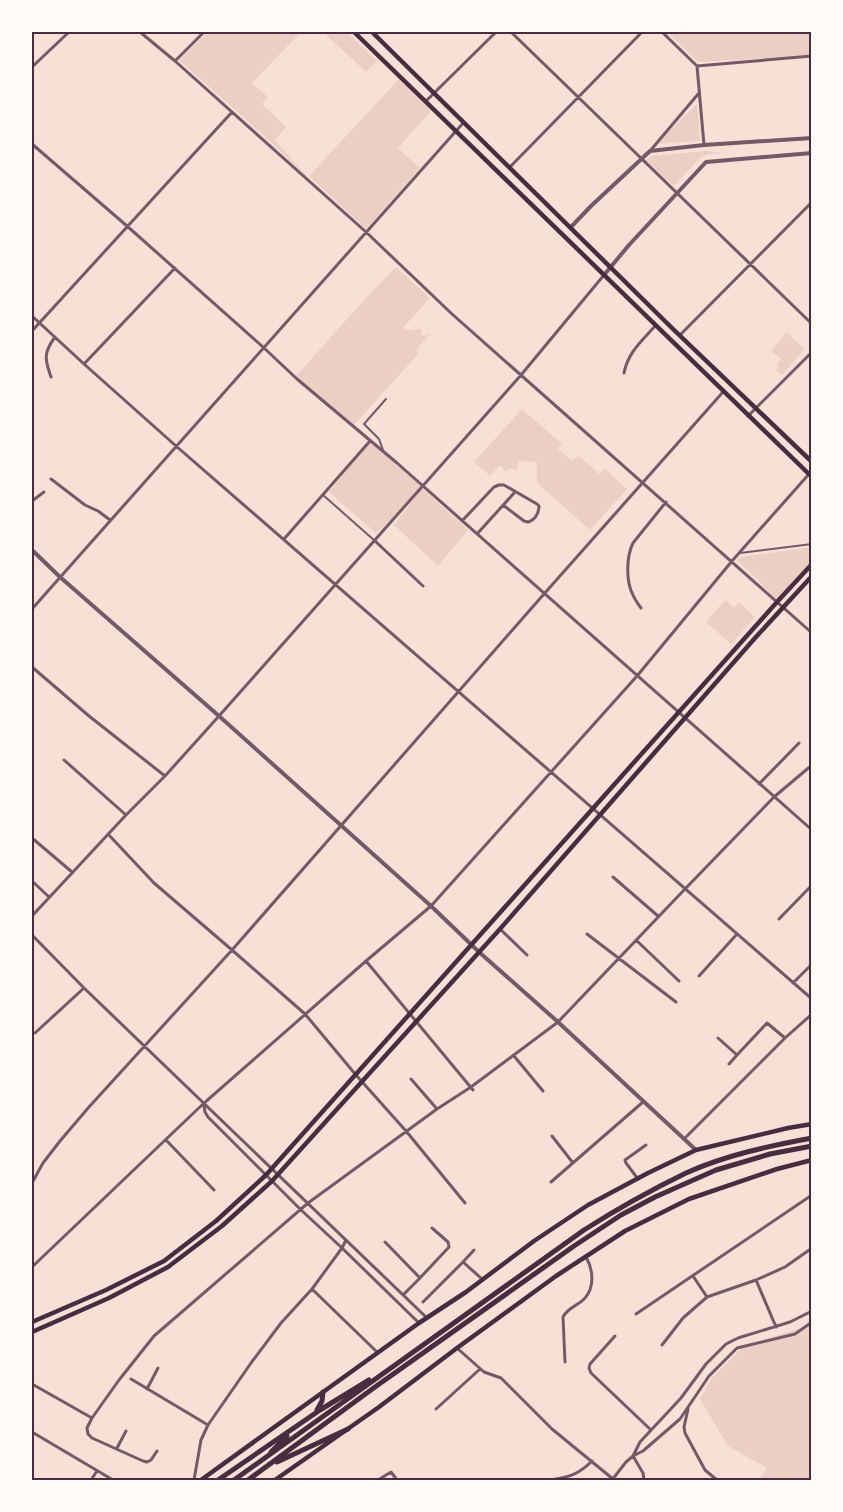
<svg xmlns="http://www.w3.org/2000/svg" width="843" height="1512" font-family="'PT Serif',serif">
	<rect width="100%" height="100%" fill="#f7e1d7"/>
	<path fill="#ebcfc5" d="M208,32H301L252,83L268,97L262,104L286,127L275,140L311,181L272,143L179,60Z
		M323,32H347L377,61L366,72Z
		M667,32H810L811,33V56L698,62Z
		M399,79L431,111L398,148L420,168L366,229L309,176Z
		M697,104L700,141L656,144Z
		M706,151L724,153L708,154L699,159L674,186L646,161L652,156Z
		M396,267L430,298L403,328L405,330L421,329L422,336L430,334L416,350L419,353L353,426L295,377L365,299Z
		M786,332L805,349L782,375L776,370L779,367L777,365L781,359L771,351Z
		M522,409L562,444L558,449L572,461L578,455L599,474L605,469L627,489L590,530L537,483V462L518,461L517,472L511,468L506,471L500,465L490,476L474,462Z
		M370,441L421,487L398,513L376,533L329,492Z
		M422,488L468,530L438,566L394,525Z
		M811,547V562L777,599L737,560L741,557Z
		M725,600L734,607L739,602L755,617L731,644L706,622Z
		M811,1325V1480H759L767,1468L728,1446L700,1399L712,1378L744,1346Z"/>
	<g fill="none" stroke-linecap="round" stroke-linejoin="round">
		<path stroke="#755966" stroke-width="2" d="M383,450L379,439L364,424L386,399
			M323,495L375,541
			M740,553L812,544"/>
		<path stroke="#755966" stroke-width="3" d="M140,32L175,61L366,232L452,314L812,633
			M511,32L812,324
			M662,32L697,66L704,145
			M811,32H812
			M175,61L204,32
			M697,66L812,56
			M32,67L69,32
			M426,101L496,32
			M32,144L127,226L263,347L297,379L397,463L812,830
			M650,151L699,93
			M510,167L642,32
			M32,316L84,364L176,446L812,999
			M32,331L232,112
			M680,335L812,202
			M84,364L175,268
			M624,373C628,352 642,341 655,326
			M51,377C45,360 43,353 55,337
			M748,416L812,352
			M51,479L85,505L98,511L110,520
			M32,501L44,492
			M462,521L494,487L499,485H504L537,504L539,506C539,513 535,520 528,522L524,521L503,505
			M477,534L515,492
			M284,539L370,441
			M375,541L423,586
			M641,608C638,604 635,600 633,595C626,582 626,557 633,543L666,502
			M32,609L464,122
			M32,667L89,716L165,776
			M64,760L126,815
			M759,784L799,743
			M108,834L154,883L232,950L305,1014L356,1075L406,1131L465,1203
			M32,838L72,872
			M613,877L658,916
			M32,881L48,896
			M32,916L126,815L165,776L219,716L521,375L604,275
			M779,919L812,885
			M500,929L527,955
			M587,934L676,1002
			M32,935L84,988L427,1318
			M636,940L679,981
			M366,961L473,1090
			M699,976L737,934
			M793,983L812,964
			M35,1033L84,988
			M718,1038L737,1055L767,1023L785,1038
			M514,1056L543,1091
			M729,1064L737,1055
			M411,1079L437,1109
			M204,1106L205,1112L208,1117L300,1209L342,1248L419,1323
			M552,1136L573,1163
			M684,1139L785,1038L812,1014
			M166,1140L214,1190
			M638,1179L626,1163L625,1160L646,1145
			M551,1182L643,1102
			M32,1183L43,1163L60,1141L89,1107L232,950L544,594L723,392
			M385,1242L420,1278L449,1247L448,1242L432,1228
			M463,1262L474,1250
			M32,1267L203,1104L366,961L431,906L637,676L732,561L809,474
			M693,1276L707,1297
			M756,1280L776,1327
			M312,1289L377,1352
			M403,1295L420,1278
			M423,1302L463,1262L482,1279
			M636,1314L812,1195
			M615,1336L590,1364L589,1368L591,1373L651,1430
			M662,1345L683,1318L707,1297L756,1280L785,1267L812,1248
			M457,1348L484,1372L501,1378L552,1429L613,1479
			M565,1362L563,1317C568,1307 578,1306 585,1298C595,1287 593,1269 586,1257
			M131,1379L208,1425
			M32,1384L92,1418
			M147,1389L158,1368
			M436,1409L480,1369
			M688,1409L684,1427L685,1433L705,1470L717,1480
			M32,1432L113,1480
			M117,1448L126,1431
			M157,1451L151,1460L147,1462L143,1461L92,1438L88,1434L87,1428L92,1418L119,1380L154,1336L308,1203L437,1109L471,1087L558,1022L685,889L774,797L812,765
			M633,1456L640,1442L681,1398L706,1364L726,1344L738,1338L790,1322L812,1311
			M633,1456L643,1473L644,1480
			M91,1480L97,1471
			M194,1480L201,1440L208,1425L251,1363L281,1323L312,1289L342,1248L346,1240
			M378,1480L391,1472L397,1480
			M550,1480C569,1477 578,1475 592,1461
			M612,1480L626,1462L633,1456L643,1451L680,1419L709,1376L737,1348L795,1334L812,1322"/>
		<path stroke="#755966" stroke-width="4" d="M571,227L591,206L650,151L704,145L812,138
			M604,275L629,245L706,162L812,153
			M32,550L60,577L219,716L431,906L479,952L558,1022L696,1150"/>
		<path stroke="#4a2c40" stroke-width="4.5" d="M354,32L812,477
			M372,32L674,330L812,462
			M32,1322L106,1290L164,1261L216,1221L266,1175L777,602L812,564
			M32,1332L109,1298L168,1267L222,1226L272,1181L500,929L755,638L812,576
			M201,1480L419,1323L466,1292L534,1241L588,1205L648,1173L696,1150L788,1128L812,1124
			M275,1480L379,1407L457,1348L556,1276L625,1231L689,1199L777,1169L812,1160"/>
		<path stroke="#4a2c40" stroke-width="5" d="M317,1410L322,1401L323,1392
			M271,1452L287,1436
			M277,1462L348,1429
			M218,1480L320,1410L369,1380
			M234,1480L584,1230C617,1209 651,1190 686,1173C726,1155 769,1146 812,1138
			M248,1480L375,1387L574,1246L621,1215L655,1197L716,1170L770,1154L812,1146"/>
	</g>
	<rect width="843" height="1512" fill="none" stroke="#fffaf5" stroke-width="66"/>
	<rect x="33" y="33" width="777" height="1446" fill="none" stroke="#4a2c40" stroke-width="2"/>
</svg>
